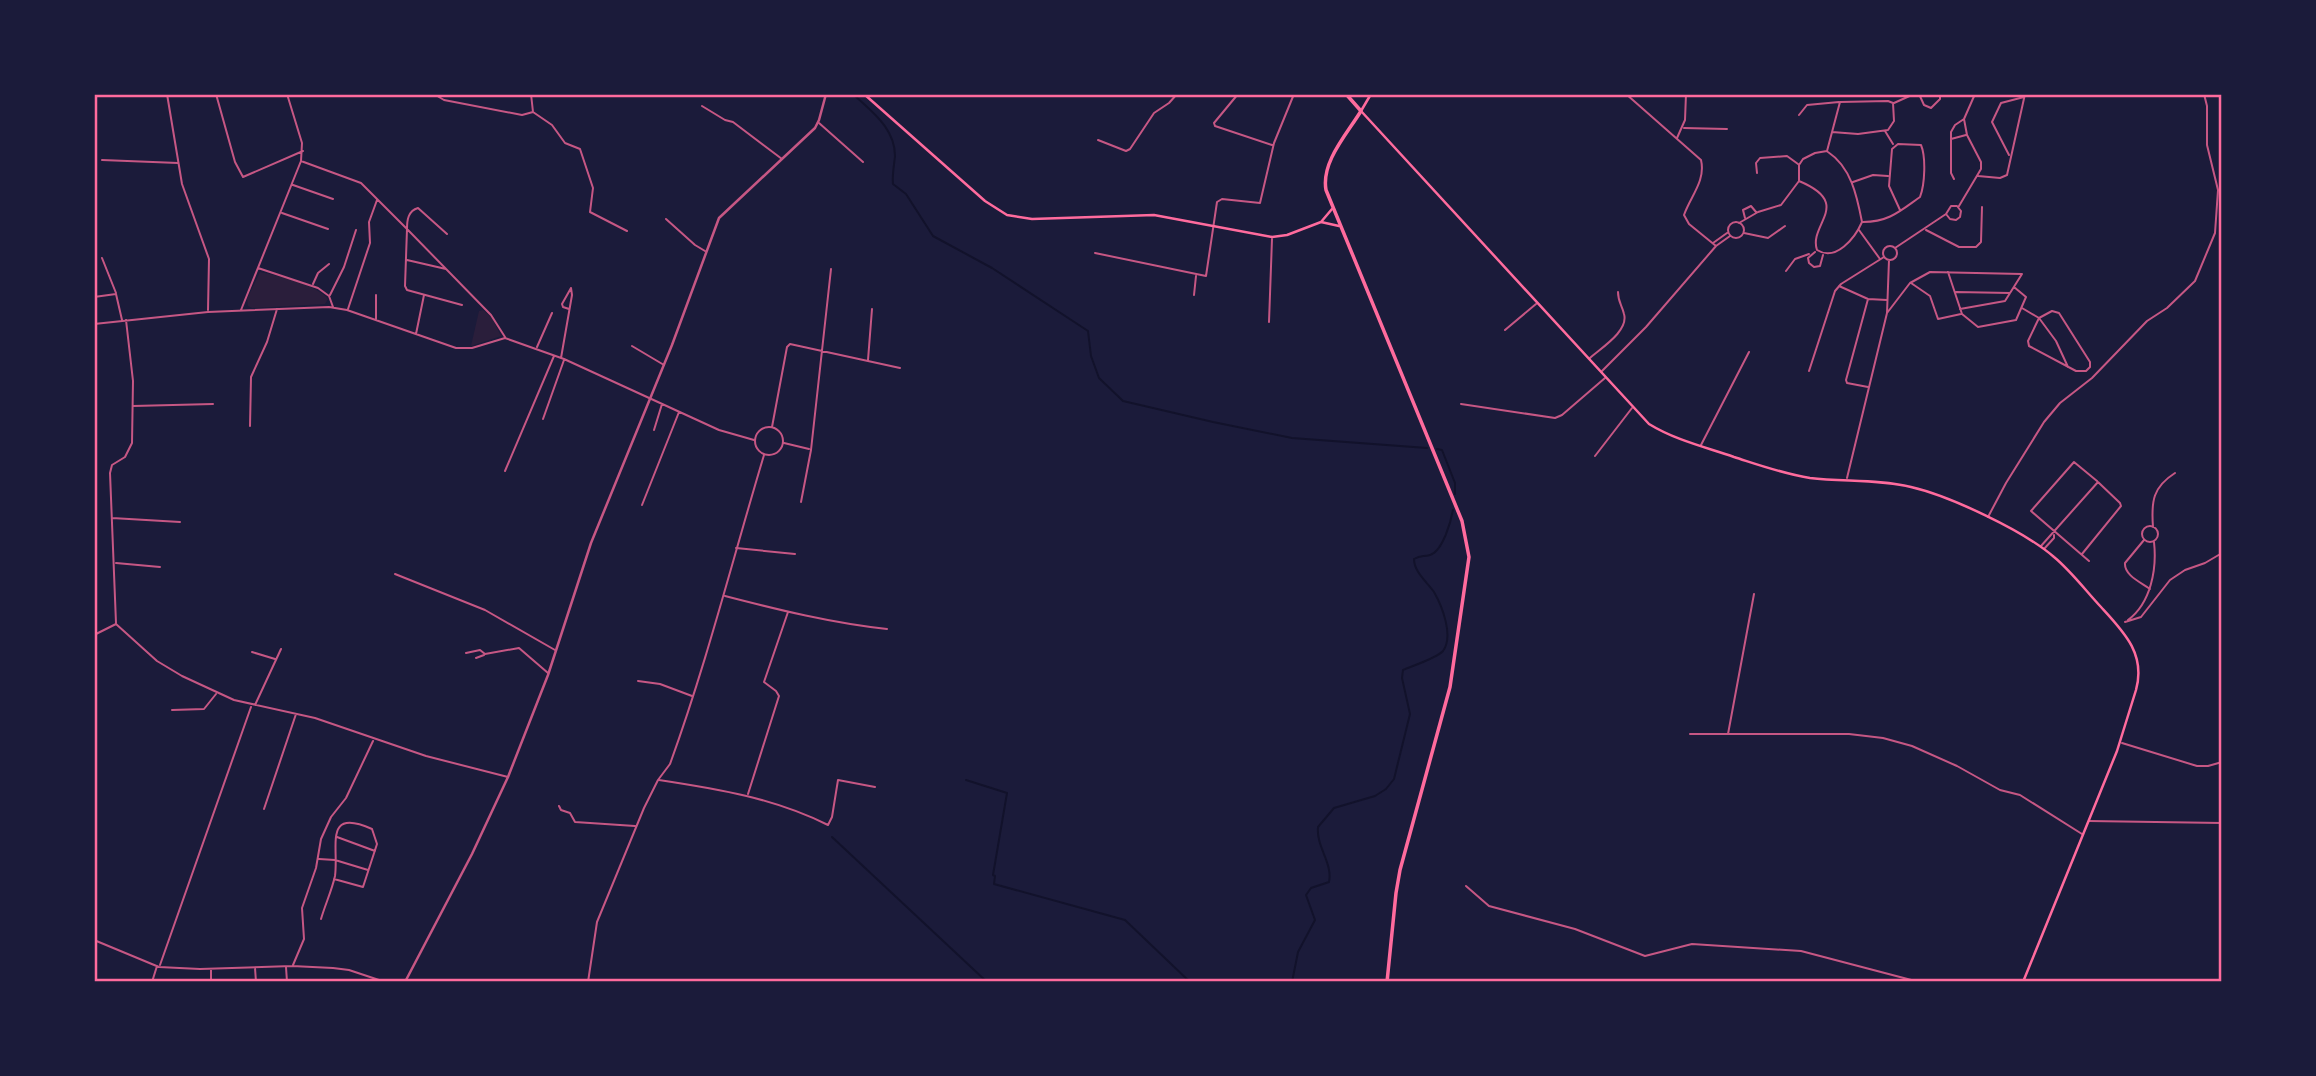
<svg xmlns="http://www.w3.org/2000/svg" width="2316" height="1076" font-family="'IBM Plex Sans',sans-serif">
	<rect width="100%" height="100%" fill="#1b1b3a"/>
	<path fill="#2a1e3b" d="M260,272C277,275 319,286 328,299L325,304L252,308L248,306L247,299Z
		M483,310L492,318L501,336L471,346L479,311Z"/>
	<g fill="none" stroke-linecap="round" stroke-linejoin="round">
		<path stroke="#12122b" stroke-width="2" d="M853,94C872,112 895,128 895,156C894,166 892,175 893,184L906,194L933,236L992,268L1088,331L1091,356L1099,378L1123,401L1213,422L1292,438L1427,448
			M1437,449L1442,450L1455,483V494
			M966,780L1007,793L993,875L995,876L994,884L1125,920L1190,982
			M832,837L987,982
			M1292,982L1298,952L1315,920L1306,895L1311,888L1329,882C1333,863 1316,847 1318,827L1334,808L1375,796L1386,789L1394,779L1410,714L1402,678L1403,670C1412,666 1437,658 1443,651C1454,636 1442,606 1434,592C1427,582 1414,572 1414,559C1421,555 1423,557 1430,555C1443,551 1451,521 1453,510"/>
		<path stroke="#c65784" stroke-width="2" d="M167,94L182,184L209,259L208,310
			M216,94L235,162L243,177L303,151
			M434,94L444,100L522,115L533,112L531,94
			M1238,94L1214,123L1215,126L1272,145
			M1626,94L1701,160C1706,181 1690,197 1684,215L1689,224L1716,246
			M1919,94L1924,105L1931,108L1940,99V94
			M1894,103L1914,94
			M702,106L725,120L733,122L782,159
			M533,112L552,125L565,143L580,149L593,188L590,212L627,231
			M1799,115L1807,105L1839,102
			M819,123L863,162
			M1684,128L1727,129
			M1885,131L1893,144
			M1677,138L1685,120L1686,94
			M1951,139L1966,135
			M1098,140L1126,151L1130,149L1154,113L1169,103L1177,94
			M2009,155L1992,122L2001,103L2024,97
			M102,160L178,163
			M301,161L361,183L407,229L405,286L407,290L462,305
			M1757,173L1756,163L1760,158L1787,156L1798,164
			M1978,176L2000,178L2007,175L2025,94
			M1954,179L1951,173V132L1955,125L1964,119L1975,94
			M1799,181C1854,204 1808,224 1817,250C1836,262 1855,238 1862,222C1857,196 1851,167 1828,152
			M1853,182L1873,175L1888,176
			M293,185L333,199
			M1959,206L1981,169V162L1967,135L1964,119
			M282,213L328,229
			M1745,218L1743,210L1751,206L1756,212
			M666,219L695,245L705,251
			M1863,222C1889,222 1900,211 1920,197C1925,184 1926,157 1921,145L1898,144L1892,149L1889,186L1900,210
			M1728 230a8 8 0 1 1 16 0a8 8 0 1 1-16 0Z
			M1739,223L1758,212L1781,205L1799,181V165L1803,159L1815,153L1827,151L1840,102L1888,101L1893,103L1894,121L1888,130L1858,134L1832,132
			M1859,230L1880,259
			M1926,230L1959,247H1976L1981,242L1982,207
			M1744,233L1768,238L1785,226
			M447,234L418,208C408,211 407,220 407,229L491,315L505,337
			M1713,243L1727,233
			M1883 253a7 7 0 1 1 14 0a7 7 0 1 1-14 0Z
			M1895,248L1946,214L1951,206H1957L1961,211L1960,217L1956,220L1950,219L1946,214
			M1815,252L1808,258L1809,263L1814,267L1820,266L1823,255
			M1095,253L1206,276L1217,202L1222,199L1260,203L1274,143L1294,94
			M102,258L116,293
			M407,260L446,269
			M258,268L318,288L329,296L333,307
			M1786,271L1795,259L1809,254
			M1948,272L1962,314L1978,327L2016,320L2026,297L2014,287
			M1911,283L1930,296L1938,319L1961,314
			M313,284L318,273L329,264
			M1839,286L1868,299L1887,300
			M1956,292L2010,293
			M330,295L344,267L356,230
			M1194,295L1196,276
			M94,297L116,294L122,320
			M2022,308L2039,318L2028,341L2029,346L2076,371H2086L2090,367V362L2059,313L2052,311L2039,318L2056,341L2068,367
			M348,309L370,243L369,222L377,200
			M569,309L563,307L562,304L571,288
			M241,310L301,161L302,143L287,94
			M1887,313L1910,283L1930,272L2022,274L2005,301L1960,309
			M376,319V295
			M1269,322L1272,239
			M94,324L208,312L329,307L347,310L456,348H472L505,338L564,359L719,430L754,440
			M1505,330L1536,304
			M416,334L424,295
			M632,346L664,365
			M537,347L552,313
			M561,358L572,295L571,288
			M1590,358C1601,348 1629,331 1624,314C1622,305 1618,302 1618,292
			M868,360L872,309
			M1602,371L1646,327L1716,246L1730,236
			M1809,371L1835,291L1841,284L1884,257
			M1868,387L1847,383L1846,380L1868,299
			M1461,404L1555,418L1562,415L1605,378
			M133,406L213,404
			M543,419L564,360
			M250,426L251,377L267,342L277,309
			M755 441a14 14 0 1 1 28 0a14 14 0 1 1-28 0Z
			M772,427L787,347L790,344L900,368
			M654,430L662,404
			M784,443L809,449
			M1701,445L1749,352
			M1595,456L1632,408
			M505,471L554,356
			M1847,478L1887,313L1889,260
			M801,502L811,450L831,269
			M642,505L679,412
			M1988,517L2006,483L2044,422L2060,403L2092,378L2147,321L2167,308L2195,281L2215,233L2218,190L2207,145V106L2204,94
			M112,518L180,522
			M2142 534a8 8 0 1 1 16 0a8 8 0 1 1-16 0Z
			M2153,527C2151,501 2153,487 2175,473
			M2144,540L2125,563C2124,575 2140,582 2150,589
			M2041,546L2098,482L2120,503L2121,506L2082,554
			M736,548L795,554
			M2044,549L2054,538V535
			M2089,561L2031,511L2074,462L2097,481
			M116,563L160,567
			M395,574L485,610L555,650
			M1754,594L1728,734H1849L1883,738L1912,746L1957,766L2000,790L2020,795L2082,834
			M725,596C779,610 832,623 887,629
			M2128,620C2151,603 2157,569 2154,542
			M2125,622L2141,617L2170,580L2185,570L2205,563L2222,553
			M116,623L110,473L112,465L125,457L132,443L133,381L126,320
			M94,635L116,624L157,661L182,676L234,700L315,718L426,756L508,777
			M252,652L275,659
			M466,653L480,650L485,654L519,648L548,673
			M476,658L484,655
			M638,681L660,684L692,696
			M255,705L281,649
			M172,710L204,709L216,694
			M1690,734H1727
			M2122,743L2197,766H2208L2222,762
			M659,780C718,789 774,798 828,825L832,817L838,780L875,787
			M748,794L779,696L776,691L764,682L788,612
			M559,806L561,810L570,813L575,822L635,826
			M264,809L296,714
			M2089,821L2222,823
			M337,837L375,851
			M319,859L335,860L368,870
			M1466,886L1489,906L1575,929L1645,956L1692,944L1801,951L1919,982
			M321,919C325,905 332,890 335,876C339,847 323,807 372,829L377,844L363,887L334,879
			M94,940L159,967L200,969L292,966L333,968L349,970L385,982
			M160,965L251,707
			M293,965L304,939L302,908L316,868L321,839L331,817L346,798L373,741
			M286,967L287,982
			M255,968L256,982
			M152,982L157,966
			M211,982V969
			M588,982L597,922L644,808L658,780L670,764C707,662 733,558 764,455"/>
		<path stroke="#c65784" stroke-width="2.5" d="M405,982L472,854L508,777L548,675L591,543L672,345L719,218L815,128L819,120L826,94"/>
		<path stroke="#ff6b9d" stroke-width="2.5" d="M864,94L985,201L1007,215L1032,219L1154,215L1272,237L1287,235L1321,222L1332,209
			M1371,94L1361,111L1649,424C1675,440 1705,447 1734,457C1759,465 1784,474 1810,478C1844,482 1878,479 1911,487C1950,496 2024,531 2054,557C2071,571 2086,591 2101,607C2124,632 2146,654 2136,690L2117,751L2023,982
			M1321,222L1339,226"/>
		<path stroke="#ff6b9d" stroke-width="3.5" d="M1346,94L1361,111C1347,134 1321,162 1326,190L1462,521L1469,557L1450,687L1400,870L1396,893L1387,982"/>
	</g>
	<rect width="2316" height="1076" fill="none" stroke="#1b1b3a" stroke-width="192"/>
	<rect x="96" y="96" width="2124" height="884" fill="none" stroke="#ff6b9d" stroke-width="2.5"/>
</svg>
